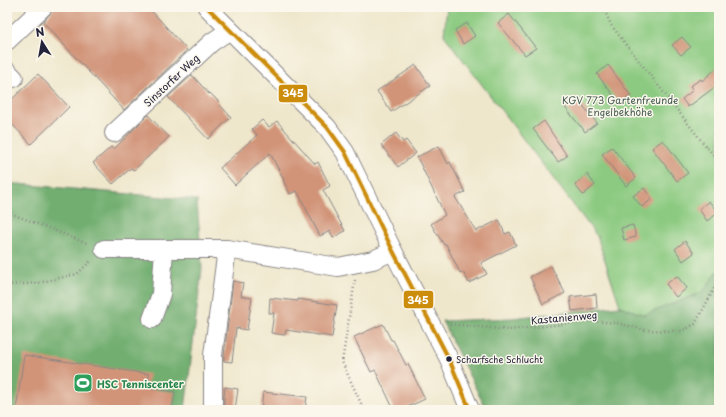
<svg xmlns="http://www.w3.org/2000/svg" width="726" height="417" font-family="'Playpen Sans',sans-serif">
	<rect width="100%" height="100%" fill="#fbf7ec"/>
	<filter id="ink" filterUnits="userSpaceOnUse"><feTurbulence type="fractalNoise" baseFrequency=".025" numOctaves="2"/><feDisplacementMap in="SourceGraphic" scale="8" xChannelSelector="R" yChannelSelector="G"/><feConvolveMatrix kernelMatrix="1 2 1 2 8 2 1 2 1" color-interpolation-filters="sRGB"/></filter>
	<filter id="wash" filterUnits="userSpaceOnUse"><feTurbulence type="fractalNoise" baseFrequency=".012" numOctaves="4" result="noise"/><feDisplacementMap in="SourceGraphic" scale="16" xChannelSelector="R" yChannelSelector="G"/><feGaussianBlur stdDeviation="0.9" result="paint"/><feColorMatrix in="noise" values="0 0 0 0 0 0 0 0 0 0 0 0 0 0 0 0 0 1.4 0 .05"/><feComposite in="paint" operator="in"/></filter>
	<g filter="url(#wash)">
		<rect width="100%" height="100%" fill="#efe7cc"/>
		<path fill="#8cca81" stroke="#57765e" d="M447,7H719V269L704,292L644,315L620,306L597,236L444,35Z"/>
		<path fill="#71ae6f" stroke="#4a6855" d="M7,183L197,200L202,268L185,410H7Z
			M719,269V410H485L484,405L442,321L512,318L620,306L644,315L703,292Z"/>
		<g id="blocks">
			<path fill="#d19479" d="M54,7H148L187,50L124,110L43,22L50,14Z
				M509,14L536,48L525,55L509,36L498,23Z
				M467,23L475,36L463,44L455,30Z
				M682,37L691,47L681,55L672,45Z
				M416,65L430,86L391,112L377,91Z
				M608,65L631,96L620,104L597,74Z
				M719,66V84L688,107L682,99L693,90L690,86L701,79L702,81Z
				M38,74L69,107L31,144L7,119V104Z
				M192,75L209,94L210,93L220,103L219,104L231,117L208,139L168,97Z
				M576,97L597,123L585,132L581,126H580L564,106Z
				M148,115L169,137L134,170L131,168L113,184L93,163L111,147L114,149Z
				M262,120L269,127L277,121L315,164L318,162L330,186L323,190L345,231L333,238L330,231L320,236L297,191L290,194L283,180H284L270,153L235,185L220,168L257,135L252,129Z
				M544,121L567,156L558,162L533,129Z
				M396,133L403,142L406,140L416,153L398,167L381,145Z
				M663,140L688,173L677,181L652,148Z
				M439,146L448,164L450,162L465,192L455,197L476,231L499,220L505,234L510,232L516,245L481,263L487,274L469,283L463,272L460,273L446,244L444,245L431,224L445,215L417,157Z
				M612,147L636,178L626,186L602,154Z
				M587,174L595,185L583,195L575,185Z
				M644,188L652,199L642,207L633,196Z
				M709,201L718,213L707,221L699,209Z
				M633,225L636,237L624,240L621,228Z
				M685,241L694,253L683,261L675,249Z
				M551,266L565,293L543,304L530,277Z
				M677,276L687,288L676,297L666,284Z
				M233,281L243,283L241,296L252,298L247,330L236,328L232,362L224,361V356Z
				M596,294L597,308L572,311L570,297Z
				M270,298L298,301V299L337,305L332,337L286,330L285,335L271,333L274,313H269Z
				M383,324L391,340H393L406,365L408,364L425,399L401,410H394L375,370L371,372L354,337Z
				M24,355L149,374L147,388L175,392L172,410H16Z
				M225,387L238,389L235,410H224V397Z
				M263,392L307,397L305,410H261Z"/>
		</g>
	</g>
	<g filter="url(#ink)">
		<use href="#blocks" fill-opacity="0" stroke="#888484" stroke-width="1"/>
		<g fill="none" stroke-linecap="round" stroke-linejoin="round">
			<g stroke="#888484" stroke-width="20">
				<path id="minor" d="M207,7L327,127L345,152L393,251L449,359L470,410
					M7,41L43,7
					M7,71L14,78
					M114,133L212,42L230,30
					M104,249H227L338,267L373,260L393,251
					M152,319L161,294L164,249
					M213,410V355L227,249"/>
			</g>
			<path stroke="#888484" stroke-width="2.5" stroke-dasharray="1 3" stroke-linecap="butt" d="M603,7L611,25L704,144L719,161
				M7,212L89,244
				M355,280L342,362L364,410
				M7,285L38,283L77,274L92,260
				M450,324L508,330L592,321L617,323L645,330L682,331L695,324L719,280
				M444,410L451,407"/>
			<use href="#minor" stroke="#fff" stroke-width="18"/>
			<g stroke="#fbf7ec" stroke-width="7">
				<path id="bus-1" d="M207,7L327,127L345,152L393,251L449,359L470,410"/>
			</g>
			<use href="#bus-1" stroke="#cc8c0c" stroke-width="4"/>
		</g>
	</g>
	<defs>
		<g id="stadium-square" transform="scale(1)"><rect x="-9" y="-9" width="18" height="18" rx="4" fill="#2e9e5b" stroke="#fbf7ec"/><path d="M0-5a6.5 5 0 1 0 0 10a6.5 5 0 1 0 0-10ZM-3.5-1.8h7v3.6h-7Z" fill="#fff"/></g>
	</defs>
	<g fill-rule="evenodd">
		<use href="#stadium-square" x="83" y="383"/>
	</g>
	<circle fill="#22223b" stroke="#fbf7ec" stroke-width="1.5" cx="449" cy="359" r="3.5"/>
	<g text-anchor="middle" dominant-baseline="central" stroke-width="3" stroke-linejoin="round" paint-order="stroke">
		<g font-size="9" fill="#22223b" stroke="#fbf7ec" text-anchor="start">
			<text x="456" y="359">Scharfsche Schlucht</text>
		</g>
		<g font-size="10" fill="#22223b" stroke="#fbf7ec">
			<text transform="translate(171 80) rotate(-43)">Sinstorfer Weg</text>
			<text transform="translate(564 317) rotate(-5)">Kastanienweg</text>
		</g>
		<g font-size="10" fill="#475d54" stroke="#fbf7ec">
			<text x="620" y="99">KGV 773 Gartenfreunde<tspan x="620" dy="12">Engelbekhöhe</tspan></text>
		</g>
		<g font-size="10" font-weight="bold" fill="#27864d" stroke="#fbf7ec" text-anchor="start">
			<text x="97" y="383">HSC Tenniscenter</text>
		</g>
	</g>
	<g stroke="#fbf7ec" stroke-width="1.5">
		<rect x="278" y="84" width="30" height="19" rx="4" fill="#cc8c0c"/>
		<rect x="403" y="290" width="31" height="19" rx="4" fill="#cc8c0c"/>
	</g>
	<g font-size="11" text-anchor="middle" font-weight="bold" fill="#fff">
		<text x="293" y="97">345</text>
		<text x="418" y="304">345</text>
	</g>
	<rect width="726" height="417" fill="none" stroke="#fbf7ec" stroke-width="24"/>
	<g transform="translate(42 42) rotate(349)" stroke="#fbf7ec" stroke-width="3" paint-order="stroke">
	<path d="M0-3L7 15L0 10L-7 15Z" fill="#22223b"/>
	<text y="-6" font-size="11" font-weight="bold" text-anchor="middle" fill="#22223b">N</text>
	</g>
</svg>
